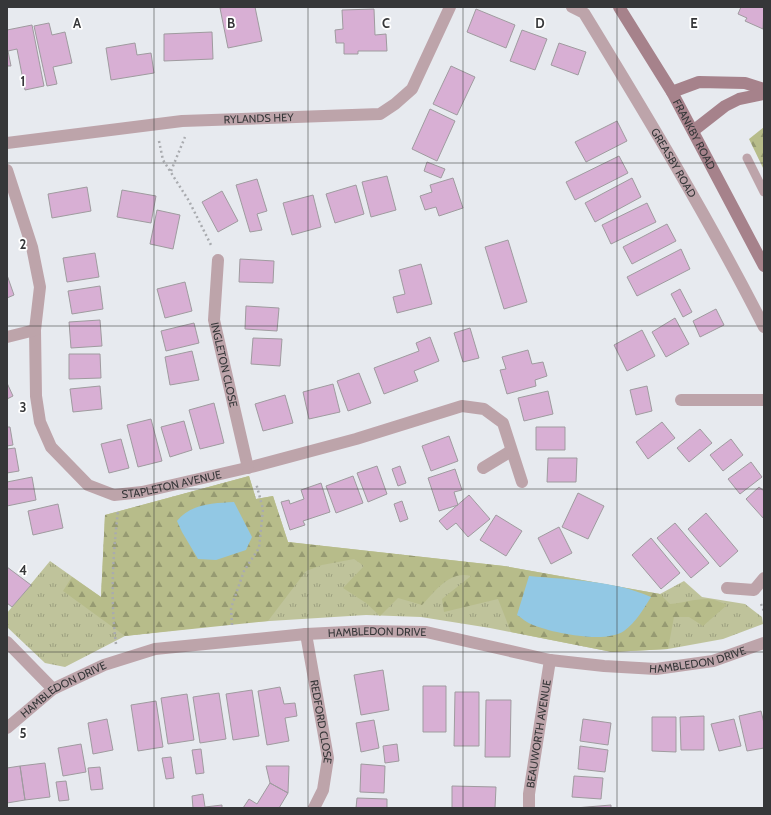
<svg xmlns="http://www.w3.org/2000/svg" width="771" height="815" font-family="Cabin,sans-serif">
	<defs>
		<pattern id="grass-tufts" width="24" height="20" patternUnits="userSpaceOnUse"><rect width="24" height="20" fill="#bfc39b"/><path d="M3 7l-1-3M5 7V3M7 7l1-3M15 17l-1-3M17 17v-4M19 17l1-3" fill="none" stroke="#9c9f7f"/></pattern>
		<pattern id="forest-firs" width="22" height="20" patternUnits="userSpaceOnUse"><rect width="22" height="20" fill="#b7bc8a"/><path d="M5 1l3.5 6h-7zM16 11l3.5 6h-7z" fill="#969a72"/></pattern>
	</defs>
	<rect width="100%" height="100%" fill="#e7eaef"/>
	<path fill="url(#grass-tufts)" d="M249,476L256,499L273,496L288,542L504,566L660,594L684,581L702,597L745,604L762,617L763,624L723,639L668,649L612,652L490,628L421,617L366,615L238,623L125,636L65,667L45,663L7,627V613L50,561L101,597L105,515Z"/>
	<path fill="url(#forest-firs)" d="M764,127V170L749,139Z
		M249,476L256,499L273,496L288,542L504,566L660,594L670,604C693,602 705,593 727,605L703,626L689,617H674L668,649L612,652L511,632L498,599L444,612L442,599L471,576C450,570 435,591 422,605L398,598L380,616L366,603L343,588L364,566L354,559L322,565L306,571L268,621L125,636L63,591L72,577L101,597L105,515Z"/>
	<path fill="#92c8e4" d="M234,502L252,537L246,550L216,560L198,559L182,532L177,521C190,504 214,503 234,502Z
		M529,576C569,580 613,580 651,597C643,610 636,622 624,631C605,644 553,633 533,625C527,623 522,618 517,615Z"/>
	<path fill="#d8afd4" stroke="#9f9b9f" d="M226,7H255L262,41L228,48L220,8Z
		M741,7H764L763,29L745,21L747,18L738,14Z
		M374,9L375,35L386,34L387,51H358V54H344V43H336L335,30L343,29L342,10Z
		M476,9L515,25L506,48L467,32Z
		M49,23L52,35L65,32L72,63L53,67L57,84L47,86L34,26Z
		M32,25L44,86L25,90L17,49L8,51L11,66H7V30Z
		M522,30L547,39L535,70L510,61Z
		M212,32L213,59L164,61V34Z
		M135,43L137,55L151,53L154,73L111,80L106,48Z
		M559,43L586,52L578,75L551,65Z
		M451,66L475,77L457,115L433,104Z
		M430,109L455,121L437,161L412,149Z
		M617,121L627,141L586,162L575,142Z
		M619,156L628,173L575,200L566,182Z
		M427,162L445,169L441,178L424,171Z
		M387,176L396,210L371,217L362,182Z
		M453,178L463,208L439,216L436,207L425,210L420,196L432,192L430,185Z
		M632,178L641,197L595,222L585,203Z
		M257,179L267,211L257,214L262,230L250,232L236,185Z
		M356,185L364,214L335,223L326,194Z
		M87,187L91,211L52,218L48,194Z
		M122,190L156,196L151,223L117,217Z
		M222,191L238,221L218,232L202,202Z
		M313,195L321,227L292,235L283,203Z
		M647,203L656,222L611,244L602,225Z
		M157,210L180,215L173,249L150,244Z
		M667,224L676,241L632,264L623,247Z
		M508,240L527,302L504,309L485,247Z
		M681,249L690,269L637,296L627,277Z
		M95,253L99,277L67,282L63,258Z
		M240,259L274,261L273,283L239,282Z
		M421,264L432,304L397,313L393,297L405,294L399,270Z
		M7,275L14,295L7,298Z
		M185,282L192,311L165,318L157,289Z
		M100,286L103,309L72,314L68,291Z
		M680,289L692,312L683,317L671,294Z
		M246,306L279,308L277,331L245,329Z
		M716,309L724,325L700,337L693,321Z
		M675,318L689,344L666,357L652,332Z
		M100,320L102,346L71,348L69,322Z
		M194,323L199,343L166,351L161,331Z
		M470,328L479,358L463,362L454,333Z
		M642,330L655,356L627,371L614,345Z
		M430,337L439,361L414,371L418,381L384,394L374,368L419,351L416,343Z
		M253,338L282,339L280,366L251,364Z
		M528,350L532,364L543,362L547,376L535,380L536,386L507,394L500,370L506,369L502,357Z
		M192,351L199,380L170,385L165,357Z
		M69,354H100L101,378L69,379Z
		M359,373L371,403L348,411L337,381Z
		M7,383L13,396L7,399Z
		M333,384L340,412L309,419L303,392Z
		M100,386L102,409L73,412L70,389Z
		M647,386L652,411L636,415L630,390Z
		M548,391L553,414L524,421L518,398Z
		M285,395L293,423L263,431L255,404Z
		M214,403L224,443L200,449L189,410Z
		M151,419L162,461L138,467L127,425Z
		M184,421L192,450L170,457L161,427Z
		M662,422L675,438L648,459L636,442Z
		M7,427H10L13,445L7,446Z
		M536,427H565V450H536Z
		M700,429L712,443L689,462L677,448Z
		M449,436L458,461L431,471L422,446Z
		M121,439L129,468L109,473L101,444Z
		M731,439L743,455L723,471L710,455Z
		M15,448L19,471L7,473V449Z
		M548,458H577L576,482H547Z
		M751,462L762,477L740,494L728,479Z
		M377,466L387,494L368,502L357,473Z
		M400,466L406,483L398,486L392,469Z
		M455,469L462,490L454,492L458,505L439,511L428,478Z
		M353,476L363,503L336,513L326,486Z
		M32,477L36,500L7,506V482Z
		M321,483L330,512L303,521L305,525L290,530L281,502L289,500L290,504L304,499L301,490Z
		M759,487L764,491V519L746,499Z
		M578,493L604,506L588,539L562,527Z
		M469,495L490,519L468,537L456,523L447,530L439,521Z
		M402,501L408,519L400,522L394,504Z
		M58,504L63,528L33,535L28,511Z
		M706,513L738,551L720,567L688,529Z
		M496,515L522,531L506,556L480,540Z
		M675,523L709,563L691,578L657,538Z
		M559,527L572,553L551,564L538,538Z
		M651,538L680,573L661,589L632,555Z
		M7,567L31,585L12,607L7,603Z
		M383,670L389,710L361,715L354,675Z
		M423,686H446V732H423Z
		M280,687L284,704L295,703L297,716L285,718L289,741L267,745L258,691Z
		M252,690L259,736L233,740L226,694Z
		M455,692H479V746H454Z
		M219,693L226,739L200,743L193,697Z
		M187,694L194,740L168,744L161,698Z
		M486,700H511L510,757H485Z
		M156,701L163,747L138,751L131,705Z
		M761,711L764,723V748L747,751L739,716Z
		M704,716V750H681L680,717Z
		M652,717H676V752L652,751Z
		M107,719L113,750L93,754L88,723Z
		M583,719L611,723L608,745L580,741Z
		M734,719L741,746L719,751L711,724Z
		M374,720L379,748L361,752L356,723Z
		M81,744L86,772L63,776L58,748Z
		M397,744L399,761L385,763L383,746Z
		M580,746L608,750L605,772L578,769Z
		M201,749L204,773L196,774L192,750Z
		M171,757L174,778L166,779L162,758Z
		M45,763L50,797L25,800L20,766Z
		M361,764L385,766L384,793L360,792Z
		M20,766L25,800L7,803V768Z
		M266,766H289L288,793L270,783Z
		M100,767L103,789L91,790L88,768Z
		M574,776L603,778L601,799L572,797Z
		M66,781L69,800L59,801L56,782Z
		M270,783L288,793L279,808H243L249,799L257,804Z
		M452,786L496,787L495,808H452Z
		M203,794L205,807L222,805V808H193L192,796Z
		M357,798L387,799V808H356Z
		M611,805V808H575Z"/>
	<g fill="none" stroke-linecap="round" stroke-linejoin="round">
		<path stroke="#a9abaf" stroke-width="2.5" stroke-dasharray="2 3" stroke-linecap="butt" d="M159,141L163,160L189,201L211,245
			M171,171L185,137
			M761,604L764,611
			M232,625L231,608L244,571L259,548L263,509L256,483
			M116,644C110,599 113,555 118,510"/>
		<path stroke="#bda4aa" stroke-width="9" d="M747,158L764,192"/>
		<g stroke="#bda4aa" stroke-width="12">
			<path id="s1" d="M572,7L584,13C647,116 709,219 764,327"/>
			<path id="s2" d="M7,143L182,121L380,114L395,104L412,89L450,7"/>
			<path id="s3" d="M7,170L32,247L40,287L35,330L36,396L40,422L51,447L88,485L114,495L142,492L251,467L356,439L462,406L484,409L503,423L522,482"/>
			<path id="s4" d="M218,260L214,320L248,468"/>
			<path d="M7,337L35,330"/>
			<path d="M681,400H764"/>
			<path d="M483,468L511,451"/>
			<path d="M727,588L754,590L764,578"/>
			<path id="s5" d="M306,634L328,758L323,790L314,808"/>
			<path d="M7,642L53,689"/>
			<path id="s6" d="M7,728L53,689L104,665L155,649L306,634L366,631L426,632L550,660L604,666L656,669L713,661L764,643"/>
			<path id="s7" d="M529,808V794L550,660"/>
		</g>
		<g stroke="#a6828b" stroke-width="12">
			<path id="s8" d="M619,7L672,92L764,266"/>
			<path d="M672,92L699,82L745,83L764,89"/>
			<path d="M693,131L725,106L739,99L764,94"/>
		</g>
	</g>
	<path fill="none" stroke="#363739" stroke-width="1" stroke-opacity="0.55" d="M154,7V808M308,7V808M463,7V808M617,7V808M7,163H764M7,326H764M7,489H764M7,652H764"/>
	<g text-anchor="middle" dominant-baseline="central" stroke-width="3.5" stroke-linejoin="round" paint-order="stroke">
		<g font-size="11" fill="#363739" stroke="#fff">
			<text stroke="none"><textPath href="#s2" startOffset="253">RYLANDS HEY</textPath></text>
			<text stroke="none"><textPath href="#s8" startOffset="148">FRANKBY ROAD</textPath></text>
			<text stroke="none"><textPath href="#s1" startOffset="188">GREASBY ROAD</textPath></text>
			<text stroke="none"><textPath href="#s4" startOffset="106">INGLETON CLOSE</textPath></text>
			<text stroke="none"><textPath href="#s3" startOffset="424">STAPLETON AVENUE</textPath></text>
			<text stroke="none"><textPath href="#s6" startOffset="393">HAMBLEDON DRIVE</textPath></text>
			<text stroke="none"><textPath href="#s6" startOffset="718">HAMBLEDON DRIVE</textPath></text>
			<text stroke="none"><textPath href="#s6" startOffset="69">HAMBLEDON DRIVE</textPath></text>
			<text stroke="none"><textPath href="#s5" startOffset="89">REDFORD CLOSE</textPath></text>
			<text stroke="none"><textPath href="#s7" startOffset="75">BEAUWORTH AVENUE</textPath></text>
		</g>
	</g>
	<g font-size="13" text-anchor="middle" font-weight="bold" fill="#363739" stroke="#fff" stroke-width="3.5" stroke-linejoin="round" paint-order="stroke">
		<text x="77" y="28">A</text>
		<text x="231" y="28">B</text>
		<text x="386" y="28">C</text>
		<text x="540" y="28">D</text>
		<text x="694" y="28">E</text>
		<text x="23" y="86">1</text>
		<text x="23" y="249">2</text>
		<text x="23" y="412">3</text>
		<text x="23" y="575">4</text>
		<text x="23" y="738">5</text>
	</g>
	<rect width="771" height="815" fill="none" stroke="#363739" stroke-width="16"/>
</svg>
